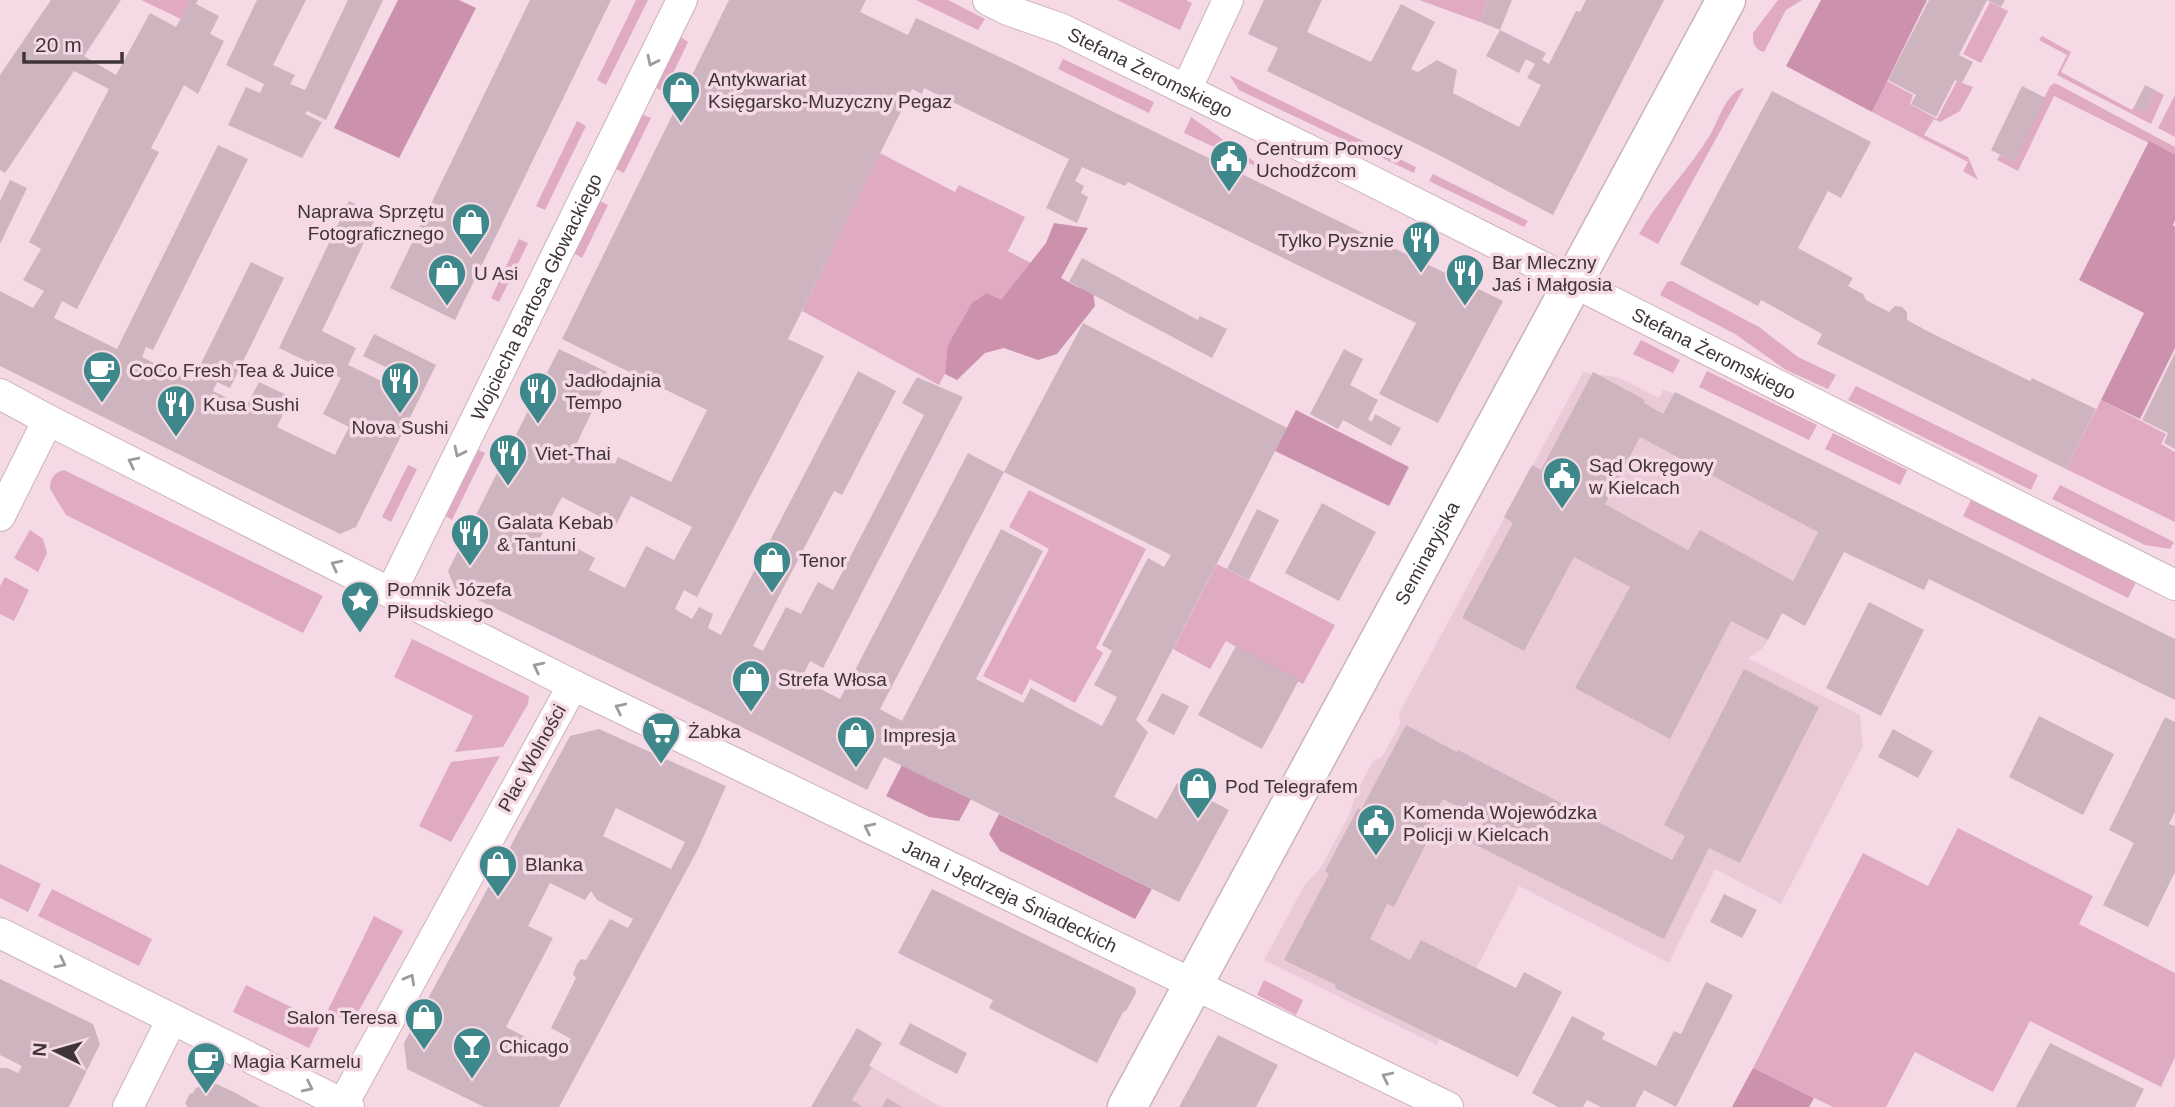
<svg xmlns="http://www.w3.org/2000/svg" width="2175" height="1107" font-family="Helvetica,sans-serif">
	<rect width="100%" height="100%" fill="#f5dae6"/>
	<path fill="#ebcad8" d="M1583,372L1620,378L1659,398L1663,390L1678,394L1818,532L1793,580L1798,583L1768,640L1763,648L1748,658L1860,715L1863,746L1781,904L1715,869L1669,963L1519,886L1437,1045L1264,960L1304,886L1321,867L1349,815L1357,791L1373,761L1382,757L1400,724L1399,713Z
		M844,1051L941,1107H811Z"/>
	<path fill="#e0aac2" d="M141,0H191L181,19Z
		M636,0H648L606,85L597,80Z
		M916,0H948L985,19L978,30Z
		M1117,0H1186L1192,3L1180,30Z
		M1419,0H1488L1480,22Z
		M1778,0H1802L1786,10L1764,52C1755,50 1752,42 1753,33Z
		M1990,2L2008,11L1981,63L1963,54Z
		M679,36L688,42L664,92L654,87Z
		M2042,36L2071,52L2061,72L2132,110L2134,107L2145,112L2155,90L2164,95L2151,124L2057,75L2067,55L2039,40Z
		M1063,59L1154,102L1149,113L1058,69Z
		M1229,75L1416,167L1414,173L1239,90Z
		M1887,81L1913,95L1910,104L1937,119L1957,81L1973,87L1960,111L1940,122L1934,119L1924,135L1968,157L1978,180L1963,171L1968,162L1872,112Z
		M2055,83L2175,147V156L2054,96L2018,171L1997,160L2000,155L2015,161L2050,86Z
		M1744,88L1658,244L1639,234C1659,198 1689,170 1710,135C1719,120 1726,92 1744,88Z
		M2175,95V137L2158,128Z
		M641,114L651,118L624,173L614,168Z
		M1191,117L1272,174L1184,133Z
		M577,121L586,126L545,210L536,206Z
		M880,153L955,192L959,185L1025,217L1008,251L1077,287L1000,300L987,293L939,385L802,311Z
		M1433,174L1528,221L1524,227L1429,181Z
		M598,200L608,205L582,258L572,252Z
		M519,239L528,243L499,302L491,298Z
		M1672,281L1759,327L1798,357L1836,375L1828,389L1786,370L1735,334L1660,295L1667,282Z
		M1641,340L1680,360L1673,373L1633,354Z
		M1707,371L1817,425L1809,440L1699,387Z
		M1856,386L2038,475L2031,490L1848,400Z
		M2101,400L2166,434L2161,444L2175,452V522L2066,469Z
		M1833,433L1907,470L1900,485L1825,449Z
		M477,449L485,453L452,520L444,515Z
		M408,465L417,469L391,522L382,517Z
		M64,470L323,596L303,633L66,515L50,489C50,479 54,472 64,470Z
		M2060,485L2174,542L2170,549L2145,545L2052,499Z
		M1029,490L1146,549L1096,648L1103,653L1075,703L1030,679L1022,695L983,676L1049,549L1009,527Z
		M1971,500L2136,582L2128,598L1963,516Z
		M30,530L43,539L47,553L38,572L14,558Z
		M1217,564L1335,625L1303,684L1226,641L1210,669L1173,649Z
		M5,577L29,590L14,621L0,614V586Z
		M412,639L529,696L528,704L503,747L455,752L473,716L394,677Z
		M500,756L451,842L419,826L451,762Z
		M1958,828L2093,896L2079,924L2175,973V1057L2161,1087L2030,1021L1993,1092L1915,1052L1886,1107H1833L1753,1068L1863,853L1928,886Z
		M0,864L41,884L28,912L0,898Z
		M52,889L152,939L139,966L38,916Z
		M374,916L403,931L352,1023L328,1010Z
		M1264,980L1303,1000L1296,1015L1257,995Z
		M246,985L322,1022L309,1048L233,1012Z"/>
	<path fill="#cc91ac" d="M398,0H459L476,8L399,158L334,128Z
		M1821,0H1927L1872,112L1786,66Z
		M2149,141L2175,155V220L2173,225L2175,227V348L2140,419L2101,400L2144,313L2079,280Z
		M1054,223L1088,228L1061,278L1077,287L1093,291L1095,306L1057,354L1038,360L1004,348L985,353L957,380L945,374L948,345L972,303L987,293L1001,300L1046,243Z
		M1296,410L1409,467L1389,506L1275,451Z
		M902,765L971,799L959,821L929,817L886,796Z
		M999,814L1152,889L1135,919L1000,851L989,834Z
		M1753,1068L1814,1098L1809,1107H1732Z"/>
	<path fill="#ceb4bf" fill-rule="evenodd" d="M51,0H121L84,56L116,75L150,13L176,27L191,0H198L196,4L219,16L210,34L224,41L198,94L184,85L151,148L159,152L77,309L62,301L54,318L117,349L218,145L248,159L153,350L146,347L142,357L192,382L251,262L284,278L230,388L217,382L213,391L246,407L259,382L291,397L277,427L335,455L349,427L323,414L341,378L279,348L349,201L377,215L322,331L356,348L348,365L386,383L394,371L363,356L374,334L436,365L356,527L340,534L0,366V291L33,308L44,291L23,280L41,249L29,242L109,89L74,71L5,173L0,170V75Z
		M257,0H306L273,65L295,75L290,84L305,90L348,0H383L326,120L307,111L305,114L322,122L302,158L228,125L246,87L260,93L264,84L226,65Z
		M530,0H611L455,320L390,288Z
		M729,0H866L860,12L908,35L916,18L1019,66L1503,301L1438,423L1379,394L1416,323L1128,182L1125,186L1082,167L1075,181L1084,186L1081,193L1088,197L1077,223L1046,208L1069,159L924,88L922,94L912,89L788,339L824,356L697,597L684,590L675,609L692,619L699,607L713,614L708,628L721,635L858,371L896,391L842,495L834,491L753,646L763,651L786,607L801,614L818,582L833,590L924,415L902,403L917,377L963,397L823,668L810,661L801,679L840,699L968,453L1004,472L880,709L902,721L1001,529L1043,551L976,679L1023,703L1031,688L1102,726L1117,697L1094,685L1112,651L1102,645L1148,558L1164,567L1171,555L1004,472L1083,323L1287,428L1136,720L1148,732L1114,797L1157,819L1177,783L1229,810L1179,902L884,757L867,790L758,735L455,589L448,571L559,349L607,372L602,382L605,384L575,447L615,464L618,457L671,482L707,410L562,339ZM631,496L692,527L674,560L646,546L625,588L589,570L595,558L560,539L552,553L537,544L562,497L616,525Z
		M1264,0H1322L1307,32L1371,62L1401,4L1435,22L1411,69L1418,72L1437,60L1457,70L1453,93L1519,127L1541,85L1527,78L1535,64L1526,59L1519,73L1486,56L1500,30L1546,53L1542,60L1549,64L1576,11L1580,12L1586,0H1664L1553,215L1433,152L1267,71L1278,48L1248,34Z
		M1488,0H1512L1500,30L1480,22Z
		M1929,0H2005L2001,7L1987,0L1959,55L1973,62L1962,83L1955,80L1936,117L1911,104L1916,95L1888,80Z
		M2145,85L2155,90L2145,112L2134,107Z
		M2022,86L2046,98L2015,162L1991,150Z
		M1772,91L1871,142L1841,198L1828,191L1798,248L1853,278L1848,286L1863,294L1866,300L1889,312L1895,306L1902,307L1907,312V320L1933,334L2030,381L2032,378L2096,409L2066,469L1817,344L1822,334L1761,300L1758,306L1680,264Z
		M10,180L27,188L0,244V201Z
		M1082,258L1198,320L1200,316L1227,329L1212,358L1069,282Z
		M1344,349L1363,359L1350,385L1378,400L1368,419L1372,422L1375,414L1401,428L1391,446L1343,420L1338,429L1310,414Z
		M2175,353V449L2164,443L2168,433L2142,420Z
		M1593,372L1645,400L1644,403L1663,414L1675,392L2175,639V700L1929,579L1924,590L1844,552L1805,626L1782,613L1768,640L1731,621L1670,739L1575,688L1630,587L1574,557L1524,651L1462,618L1513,523L1504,517L1532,465L1541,470ZM1640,437L1818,532L1793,581L1700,530L1688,550L1605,504Z
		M1322,503L1376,532L1339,601L1285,573Z
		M1257,509L1279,520L1249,580L1227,569Z
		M1869,602L1924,630L1881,716L1826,688Z
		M1236,646L1299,680L1262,749L1198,715Z
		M1744,669L1819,707L1740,863L1709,848L1664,939L1472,843L1484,821L1443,799L1423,837L1428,840L1394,907L1387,904L1370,939L1410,960L1421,940L1516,988L1524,972L1562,992L1518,1077L1351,996L1335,988L1336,985L1284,960L1329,874L1325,871L1358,808L1361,810L1406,725L1457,752L1458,750L1672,860L1685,836L1664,825Z
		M1162,693L1189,706L1174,735L1147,721Z
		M2039,716L2114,754L2083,815L2009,777Z
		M2165,717L2175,722V812L2169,824L2175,826V872L2148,927L2103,905L2134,843L2109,830Z
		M599,729L726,786L698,849L559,1107H484L407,1069L404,1043L570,736ZM616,808L685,842L671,869L603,836ZM550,883L585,900L591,891L597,900L633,919L628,928L610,919L586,960L581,959L576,966L573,974L576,978L551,1028L571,1039L566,1046H556L549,1049L506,1027L553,938L528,926Z
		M1893,729L1933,751L1918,778L1878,757Z
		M932,889L1135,988L1136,993L1126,1011L1123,1012L1097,1063L989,1008L993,1000L898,953Z
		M1724,894L1757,910L1742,938L1710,922Z
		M0,979L93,1024L100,1044L69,1107H0V1068H7L18,1073L22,1066L0,1055Z
		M1706,982L1733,995L1676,1107L1644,1090L1635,1107H1601L1587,1100L1583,1107H1558L1532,1093L1572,1016L1605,1033L1602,1039L1656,1066L1674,1031L1681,1034Z
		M910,1023L967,1053L957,1074L899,1044Z
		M857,1028L882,1043L869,1066L872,1067L852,1100L863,1107H811Z
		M1218,1035L1278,1065L1256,1107H1179Z
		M2050,1043L2144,1089L2135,1107H2016Z
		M212,1082L236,1093L260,1107H186L187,1105L185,1104L190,1093L192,1094L196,1088Z
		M887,1098L902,1107H882Z"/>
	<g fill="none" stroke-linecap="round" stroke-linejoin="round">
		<g stroke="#cbb2bd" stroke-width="32">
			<g id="minor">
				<path id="s1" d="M988,0L1008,10L1062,29L1354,172L2175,585"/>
				<path d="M1186,90L1228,0"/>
				<path d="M0,394L48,420"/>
				<path d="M0,516L48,420L573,685L343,1104"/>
				<path id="s2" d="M391,592L682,0"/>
				<path id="s3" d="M573,685L1448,1107"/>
				<path d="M0,933L349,1107"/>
				<path d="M128,1107L172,1019"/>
			</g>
		</g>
		<g stroke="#cbb2bd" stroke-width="41">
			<g id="tertiary">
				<path id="s4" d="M1127,1107L1726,0"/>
			</g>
		</g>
		<use href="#minor" stroke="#fff" stroke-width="30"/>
		<use href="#tertiary" stroke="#fff" stroke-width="38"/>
	</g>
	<defs><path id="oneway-chevron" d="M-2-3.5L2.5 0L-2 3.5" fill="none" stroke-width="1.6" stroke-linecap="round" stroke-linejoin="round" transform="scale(1.75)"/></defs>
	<g stroke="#9f9a9c">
		<use href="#oneway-chevron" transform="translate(652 61) rotate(116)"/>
		<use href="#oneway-chevron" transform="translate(459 452) rotate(116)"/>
		<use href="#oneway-chevron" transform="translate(133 462) rotate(-154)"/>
		<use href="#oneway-chevron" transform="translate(336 565) rotate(-153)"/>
		<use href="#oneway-chevron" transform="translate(538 667) rotate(-153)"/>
		<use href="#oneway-chevron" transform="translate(620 708) rotate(-154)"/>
		<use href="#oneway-chevron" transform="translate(869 828) rotate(-154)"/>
		<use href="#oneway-chevron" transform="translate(61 963) rotate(27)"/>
		<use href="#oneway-chevron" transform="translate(410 979) rotate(-61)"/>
		<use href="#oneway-chevron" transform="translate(1387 1077) rotate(-154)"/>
		<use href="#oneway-chevron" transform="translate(308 1087) rotate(26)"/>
	</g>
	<defs>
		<g id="shop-pin" transform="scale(2.0125)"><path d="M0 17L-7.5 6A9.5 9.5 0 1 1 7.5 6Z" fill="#3e878a" stroke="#f5dae6"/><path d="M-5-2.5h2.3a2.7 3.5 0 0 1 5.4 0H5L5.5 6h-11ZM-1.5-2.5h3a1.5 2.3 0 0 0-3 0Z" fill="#fff"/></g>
		<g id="civic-pin" transform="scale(2.0125)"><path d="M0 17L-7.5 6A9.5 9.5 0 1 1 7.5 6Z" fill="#3e878a" stroke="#f5dae6"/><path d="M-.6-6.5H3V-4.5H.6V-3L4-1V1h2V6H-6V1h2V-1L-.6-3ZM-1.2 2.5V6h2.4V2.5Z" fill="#fff"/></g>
		<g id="restaurant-pin" transform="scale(2.0125)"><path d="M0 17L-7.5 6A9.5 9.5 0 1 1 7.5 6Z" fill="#3e878a" stroke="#f5dae6"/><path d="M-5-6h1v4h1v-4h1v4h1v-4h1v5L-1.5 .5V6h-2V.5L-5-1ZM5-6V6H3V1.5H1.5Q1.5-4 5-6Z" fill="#fff"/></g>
		<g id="cafe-pin" transform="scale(2.0125)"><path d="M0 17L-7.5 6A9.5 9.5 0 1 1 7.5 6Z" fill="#3e878a" stroke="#f5dae6"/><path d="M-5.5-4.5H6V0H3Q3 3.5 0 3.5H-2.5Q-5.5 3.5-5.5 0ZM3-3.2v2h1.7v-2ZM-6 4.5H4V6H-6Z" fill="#fff"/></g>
		<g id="sight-pin" transform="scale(2.0125)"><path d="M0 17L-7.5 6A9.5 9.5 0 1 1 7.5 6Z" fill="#3e878a" stroke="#f5dae6"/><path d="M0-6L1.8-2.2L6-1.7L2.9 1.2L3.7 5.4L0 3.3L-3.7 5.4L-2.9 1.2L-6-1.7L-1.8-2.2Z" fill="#fff"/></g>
		<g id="supermarket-pin" transform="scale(2.0125)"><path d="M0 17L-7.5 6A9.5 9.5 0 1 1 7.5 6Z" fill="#3e878a" stroke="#f5dae6"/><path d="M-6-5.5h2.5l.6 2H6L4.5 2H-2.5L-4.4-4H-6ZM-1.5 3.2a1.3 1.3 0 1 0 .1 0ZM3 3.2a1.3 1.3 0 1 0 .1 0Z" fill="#fff"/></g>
		<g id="bar-pin" transform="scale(2.0125)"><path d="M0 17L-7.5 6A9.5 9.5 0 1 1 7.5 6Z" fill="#3e878a" stroke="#f5dae6"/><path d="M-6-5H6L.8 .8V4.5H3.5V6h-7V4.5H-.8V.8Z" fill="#fff"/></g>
	</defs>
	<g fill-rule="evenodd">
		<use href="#shop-pin" x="681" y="90"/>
		<use href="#civic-pin" x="1229" y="159"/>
		<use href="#shop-pin" x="471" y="222"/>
		<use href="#restaurant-pin" x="1421" y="240"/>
		<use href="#shop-pin" x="447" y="273"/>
		<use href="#restaurant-pin" x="1465" y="273"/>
		<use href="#cafe-pin" x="102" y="370"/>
		<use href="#restaurant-pin" x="400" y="381"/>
		<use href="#restaurant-pin" x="538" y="391"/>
		<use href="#restaurant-pin" x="176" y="404"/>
		<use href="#restaurant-pin" x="508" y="453"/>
		<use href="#civic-pin" x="1562" y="476"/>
		<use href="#restaurant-pin" x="470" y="533"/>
		<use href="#shop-pin" x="772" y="560"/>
		<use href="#sight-pin" x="360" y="600"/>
		<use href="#shop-pin" x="751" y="679"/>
		<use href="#supermarket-pin" x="661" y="731"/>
		<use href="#shop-pin" x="856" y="735"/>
		<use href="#shop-pin" x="1198" y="786"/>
		<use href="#civic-pin" x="1376" y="823"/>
		<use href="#shop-pin" x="498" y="864"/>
		<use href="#shop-pin" x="424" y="1017"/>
		<use href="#bar-pin" x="472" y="1046"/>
		<use href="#cafe-pin" x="206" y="1061"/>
	</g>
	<g text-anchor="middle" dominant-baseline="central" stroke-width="7" stroke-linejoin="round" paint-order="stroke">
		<g font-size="19" fill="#3f3539" stroke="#f5dae6">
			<text stroke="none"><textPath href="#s1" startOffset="178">Stefana Żeromskiego</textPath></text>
			<text stroke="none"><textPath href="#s2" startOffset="329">Wojciecha Bartosa Głowackiego</textPath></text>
			<text stroke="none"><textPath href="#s1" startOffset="808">Stefana Żeromskiego</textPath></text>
			<text stroke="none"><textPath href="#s4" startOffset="630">Seminaryjska</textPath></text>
			<text transform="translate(532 758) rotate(-61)">Plac Wolności</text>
			<text stroke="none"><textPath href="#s3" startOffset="485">Jana i Jędrzeja Śniadeckich</textPath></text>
		</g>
		<g font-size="19" fill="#3f3539" stroke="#f5dae6" text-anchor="start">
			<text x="708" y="79">Antykwariat<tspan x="708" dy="22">Księgarsko-Muzyczny Pegaz</tspan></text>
			<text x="1256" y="148">Centrum Pomocy<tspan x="1256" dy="22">Uchodźcom</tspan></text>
			<text x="444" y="211" text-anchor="end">Naprawa Sprzętu<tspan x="444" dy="22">Fotograficznego</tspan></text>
			<text x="1394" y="240" text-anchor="end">Tylko Pysznie</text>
			<text x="1492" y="262">Bar Mleczny<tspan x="1492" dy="22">Jaś i Małgosia</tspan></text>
			<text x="474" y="273">U Asi</text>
			<text x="129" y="370">CoCo Fresh Tea &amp; Juice</text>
			<text x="565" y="380">Jadłodajnia<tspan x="565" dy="22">Tempo</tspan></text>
			<text x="203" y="404">Kusa Sushi</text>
			<text x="400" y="427" text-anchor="middle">Nova Sushi</text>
			<text x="535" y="453">Viet-Thai</text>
			<text x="1589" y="465">Sąd Okręgowy<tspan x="1589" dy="22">w Kielcach</tspan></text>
			<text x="497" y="522">Galata Kebab<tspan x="497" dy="22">&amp; Tantuni</tspan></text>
			<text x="799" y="560">Tenor</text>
			<text x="387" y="589">Pomnik Józefa<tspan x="387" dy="22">Piłsudskiego</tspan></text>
			<text x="778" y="679">Strefa Włosa</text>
			<text x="688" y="731">Żabka</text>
			<text x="883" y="735">Impresja</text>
			<text x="1225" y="786">Pod Telegrafem</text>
			<text x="1403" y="812">Komenda Wojewódzka<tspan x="1403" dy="22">Policji w Kielcach</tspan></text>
			<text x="525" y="864">Blanka</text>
			<text x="397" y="1017" text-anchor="end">Salon Teresa</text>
			<text x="499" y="1046">Chicago</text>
			<text x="233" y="1061">Magia Karmelu</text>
		</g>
	</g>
	<g transform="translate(56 1051) rotate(275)" stroke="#f5dae6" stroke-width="5" paint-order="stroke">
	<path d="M0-5L12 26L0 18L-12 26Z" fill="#3f3539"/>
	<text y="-10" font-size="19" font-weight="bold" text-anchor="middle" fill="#3f3539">N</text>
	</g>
	<path d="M24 52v10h98v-10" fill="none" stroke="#3f3539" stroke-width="3.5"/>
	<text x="35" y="52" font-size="21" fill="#3f3539" stroke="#f5dae6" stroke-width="5" paint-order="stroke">20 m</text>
</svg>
